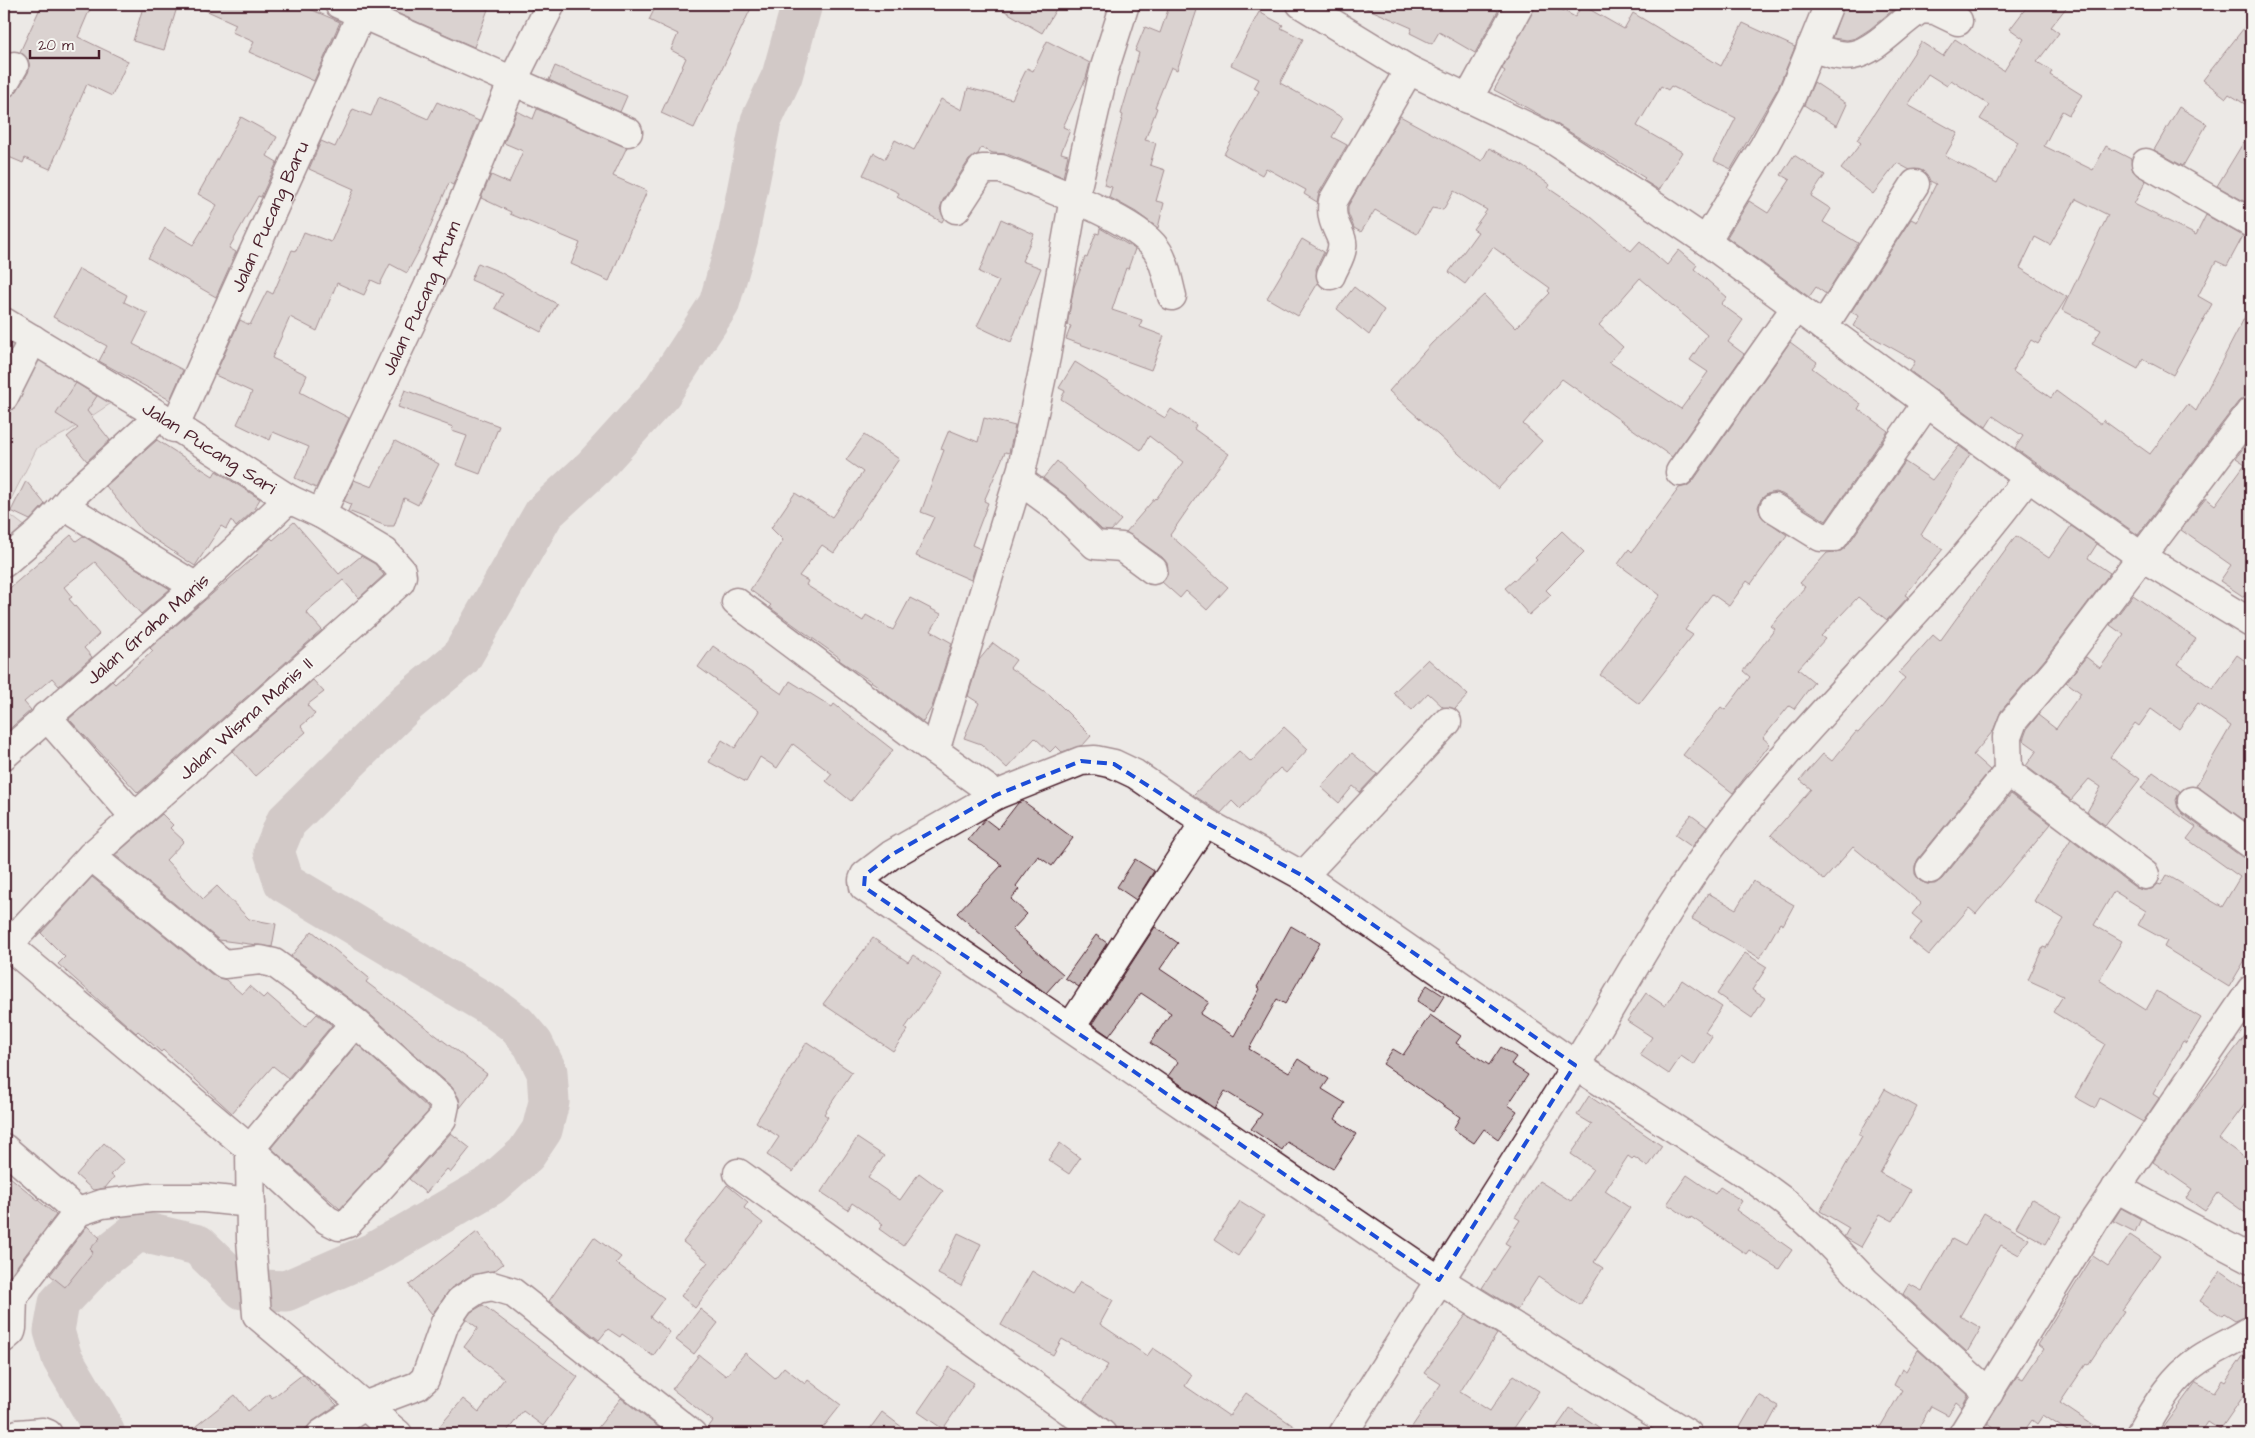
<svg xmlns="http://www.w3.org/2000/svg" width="2255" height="1438" font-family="'Architects Daughter',sans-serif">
	<rect width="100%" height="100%" fill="#ece9e6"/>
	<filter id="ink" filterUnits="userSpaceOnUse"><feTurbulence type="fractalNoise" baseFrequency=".02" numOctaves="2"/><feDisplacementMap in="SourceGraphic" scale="10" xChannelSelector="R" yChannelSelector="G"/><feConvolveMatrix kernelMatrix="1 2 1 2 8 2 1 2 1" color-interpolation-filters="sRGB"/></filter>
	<g filter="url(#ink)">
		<path fill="#d4cbca" stroke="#8f757a" d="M4,327L119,398L69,431L37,448L5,511L31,531L4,554Z"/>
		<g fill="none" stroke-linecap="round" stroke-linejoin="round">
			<path stroke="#b1a2a3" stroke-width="41" d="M105,1434L100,1422L62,1358L54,1331L59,1303L96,1264L138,1231L198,1245L243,1289L286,1291L373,1253L491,1185L526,1154L542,1130L549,1102L547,1072L533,1044L516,1024L494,1008L284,882L274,851L286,822L408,702L461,658L544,513L594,467L661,393L719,304L738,238L761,121L782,76L802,4"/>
		</g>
		<path fill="#c4b7b7" stroke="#4a1f2b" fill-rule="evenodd" d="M42,4H92L78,37L128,61L112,96L87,84L50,169L25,158L23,163L4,155V110L9,97L17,91L28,73L30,67L28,59L20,52Z
			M144,4H178L164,50L133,41Z
			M192,4H312L310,9L340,22L314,81L249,52L254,42L232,32L236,24Z
			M381,4H490L474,47L381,6Z
			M657,4H753L694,128L661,113L686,58L671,50L678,34L649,20Z
			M993,4H1059L1042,33Z
			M1170,4H1199L1177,70L1171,67L1155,107L1157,108L1145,140L1156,143L1150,165L1165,170L1156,201L1164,203L1158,228L1136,212L1109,197L1112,187L1104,185L1123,115L1121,114L1139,53L1135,51L1145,27L1160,33Z
			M1357,4H1486L1498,11L1475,53L1439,32L1432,44L1410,33L1412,28Z
			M1536,4H1552L1575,17L1582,5L1624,29L1633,13L1721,66L1743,23L1795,47L1778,88L1731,169L1714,161L1736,118L1671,86L1668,90L1661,86L1637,126L1682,152L1659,190L1643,180L1645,178L1555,123L1494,90L1505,71L1502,69Z
			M1844,4H1897L1894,9L1870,29L1856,38L1847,40L1832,38Z
			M2029,4H2069L2051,27L2059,33L2037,62L2052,71L2050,75L2082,95L2069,115L2062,111L2044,146L2093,170L2106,146L2131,159L2133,171L2146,181L2134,204L2196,235L2206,215L2243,236L2227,266L2216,261L2198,296L2212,304L2173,375L2143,359L2138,369L2092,344L2101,330L2062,310L2108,215L2076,199L2050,245L2035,237L2020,268L2067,297L2038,344L2031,340L2012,371L2051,398L2056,391L2101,424L2103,420L2150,454L2188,404L2196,411L2251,305V396L2244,397L2238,402L2138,535L2015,448L2023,436L1993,416L1986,427L1910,371L1915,361L1853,326L1859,316L1851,312L1911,219L1917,222L1936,184L1930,181L1923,171L1910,170L1897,163L1873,194L1841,169L1861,143L1857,140L1921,42L1943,56L1955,39L2004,71L2024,39L2010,29ZM1928,74L1947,86L1951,80L1989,105L1980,119L2018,142L1997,183L1945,156L1958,133L1908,105Z
			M1259,12L1283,25L1281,28L1303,39L1280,83L1343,118L1332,137L1347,145L1319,193L1317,202L1304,194L1306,190L1266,168L1262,175L1224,154L1259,91L1254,88L1259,79L1231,65Z
			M2251,19V108L2229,94L2226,98L2203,80Z
			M1047,41L1090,63L1086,78L1063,127L1070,130L1061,153L1068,155L1063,177L1007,154L993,153L981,148L978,154L969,160L943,200L940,209L944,218L942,222L897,197L899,193L863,175L874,153L885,159L895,140L914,150L941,99L962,110L968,88L1012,99L1027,68L1033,71Z
			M555,66L627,96L620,112L549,80Z
			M1814,82L1847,104L1837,126L1804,105Z
			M379,97L428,119L437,102L479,121L453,185L449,183L423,243L407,273L390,264L380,284L371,280L364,295L337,283L317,331L290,317L272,358L307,375L300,392L349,418L316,488L295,478L309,447L273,432L270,440L237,424L252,392L215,375L240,320L250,325L267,291L273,294L292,250L296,251L304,232L331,242L354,189L309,169L321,141L335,147L353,109L371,116Z
			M2179,107L2207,124L2183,166L2154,150Z
			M537,109L627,147L613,176L647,191L609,281L571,264L580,243L510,214L511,212L481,198L491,175L509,183L523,151L504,143L517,111L533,119Z
			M1400,116L1482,161L1489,148L1523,166L1550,185L1548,188L1591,217L1631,251L1640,241L1667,265L1679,250L1697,265L1694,269L1727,297L1721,304L1743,320L1728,342L1744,354L1672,457L1562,379L1523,424L1542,441L1498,489L1389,391L1432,343L1484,295L1516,328L1550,293L1548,291L1550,288L1493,247L1465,284L1449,272L1478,232L1473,229L1487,210L1454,191L1443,210L1432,208L1417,234L1375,210L1361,232L1354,228L1348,213V206ZM1640,278L1707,335L1690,360L1708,372L1681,409L1609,362L1623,347L1599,325Z
			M241,117L277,137L267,156L277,162L261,197L258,196L229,248L236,252L216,297L148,258L165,228L193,245L217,205L198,194Z
			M2251,130V205L2217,186Z
			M1794,155L1825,175L1811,196L1831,209L1823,222L1858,243L1826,294L1816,287L1809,297L1727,237L1749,201L1768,213L1790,180L1781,175Z
			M1001,219L1034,234L1022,261L1041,268L1011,342L977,326L999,281L979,272Z
			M1100,228L1135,249L1128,269L1126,268L1112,310L1142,320L1140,327L1164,336L1151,370L1066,339L1071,326L1067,325L1074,287L1085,257L1087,258L1096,233L1099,234Z
			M1302,239L1324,252L1316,269L1318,283L1298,316L1267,298Z
			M478,263L500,272L557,304L541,332L495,308L503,294L471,280Z
			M79,269L127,295L124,302L148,314L133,344L183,370L170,400L99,361L107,346L53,317Z
			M1354,287L1384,310L1369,335L1337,309Z
			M1790,342L1817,362L1812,368L1861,404L1858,409L1888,431L1826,521L1782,494L1775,492L1767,494L1761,499L1758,507L1761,516L1787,535L1751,584L1747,581L1729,606L1712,594L1685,630L1693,635L1639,704L1600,675L1660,595L1618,564L1629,549L1632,552L1679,488L1687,486L1693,481Z
			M1075,362L1165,418L1171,409L1196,425L1194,429L1229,454L1208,480L1170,535L1228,587L1207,610L1186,591L1180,598L1162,582L1168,572L1167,563L1162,557L1126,532L1155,498L1156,499L1183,462L1149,436L1141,450L1061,399L1065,391L1059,388Z
			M76,383L97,396L87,411L110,440L87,461L67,437L78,428L56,414Z
			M405,390L499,426L480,474L456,465L467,436L452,431L453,427L398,407Z
			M984,418L1015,426L1009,453L1005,452L984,501L988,503L972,545L981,549L971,580L916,556L934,517L921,512L944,450L941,449L949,430L978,442Z
			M864,435L899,459L834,553L822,545L799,576L808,581L806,585L863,621L866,615L893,630L910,598L941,614L931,631L952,643L932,707L923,722L877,688L878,686L839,660L840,658L769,607L771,605L750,590L783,540L771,528L795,493L832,517L863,472L846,460Z
			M2251,437V587L2244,597L2220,581L2231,565L2181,530L2206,498L2215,505L2245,464L2236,458Z
			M157,440L213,476L216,471L260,499L252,512L236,527L231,520L226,529L221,526L195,566L142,531L106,486Z
			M395,441L439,464L418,505L404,498L394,526H386L348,511L351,504L344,501L354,480L372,487Z
			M1959,446L1970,454L1921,535L1943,549L1905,595L1908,597L1887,620L1858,597L1821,636L1825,639L1798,669L1814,682L1794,709L1789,706L1763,738L1770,744L1733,793L1683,755L1721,707L1725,710L1750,677L1743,671L1775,629L1771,626L1805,587L1800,583L1827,553L1841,551L1847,546L1905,462L1932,480Z
			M1057,461L1121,520L1111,531L1102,530L1067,496L1043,478Z
			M26,481L45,504L30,520L11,511Z
			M294,522L339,574L361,556L375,564L384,575L359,598L343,580L306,612L322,630L138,793L69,719L112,681L115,684L153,651L150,648L259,553L257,551L271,538L273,540Z
			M2071,526L2097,544L2088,558L2110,573L2046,658L2001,711L1993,731L1973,755L1990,770L1918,859L1915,866V874L1920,881L1927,884H1935L1942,879L2011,794L2051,824L1976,914L1969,908L1929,955L1909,939L1922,922L1912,914L1921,903L1853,847L1824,880L1771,835L1811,789L1800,780L1823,754L1832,761L1856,732L1858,733L1881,708L1905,678L1899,673L1933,635L1940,641L2016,536L2049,558Z
			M1562,531L1584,552L1546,590L1551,595L1529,615L1505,588L1537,560L1535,558Z
			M71,535L76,541L83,536L170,589L141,614L95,562L64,587L72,597L69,599L99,634L84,648L92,657L59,686L52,678L24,702L31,710L4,734V593Z
			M2133,595L2196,639L2178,664L2213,689L2237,655L2251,665V825L2196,786L2231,726L2198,703L2179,729L2151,709L2139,726L2135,723L2110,757L2140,779L2105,825L2087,812L2101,787L2089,779L2071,800L2026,766L2037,750L2023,740L2027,729L2038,715L2056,729L2081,693L2066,682L2086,657L2100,668L2124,635L2110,625Z
			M993,643L1016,660L1010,668L1050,695L1091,736L1083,745L1062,752L1056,746L1050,752L1035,738L1007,768L981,744L964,738L979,703L968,696L979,660Z
			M713,646L782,694L790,681L832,707L834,704L893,750L851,801L826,781L832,774L793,744L777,768L760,757L746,782L709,762L722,740L735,748L759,711L698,667Z
			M1428,659L1468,695L1455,709L1443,707L1428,693L1412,710L1393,693Z
			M313,680L324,692L307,705L315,714L301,726L306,732L255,776L233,751Z
			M1284,727L1308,749L1286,773L1280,768L1240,809L1232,801L1221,813L1193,795L1239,751L1251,762Z
			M1352,753L1377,774L1360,792L1353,786L1339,803L1321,787Z
			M2153,772L2180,791L2176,800L2178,808L2183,814L2242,857L2251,859V950L2229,987L2164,947L2167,941L2138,925L2146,911L2114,891L2094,925L2122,941L2099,980L2146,1010L2157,991L2201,1018L2186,1043L2183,1041L2153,1094L2159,1098L2143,1122L2100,1098L2095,1108L2075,1097L2105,1044L2053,1012L2063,996L2028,980L2043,947L2046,948L2064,919L2034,901L2071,839L2136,888L2144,890L2152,889L2158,884L2161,885L2167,875L2222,907L2240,877L2187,839L2196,827L2141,788Z
			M1023,801L1073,838L1052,866L1038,856L1016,886L1019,889L1011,899L1027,914L1012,930L1063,974L1046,993L1018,973L1021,970L957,913L1002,865L968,840L985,819L998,829L1018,803Z
			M162,814L173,825L170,828L184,841L166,860L203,899L217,886L249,919L276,924L272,947L219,940L115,855Z
			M1691,815L1707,827L1692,847L1675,835Z
			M1135,859L1154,871L1136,900L1117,887Z
			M92,877L214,976L226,980L242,994L249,986L263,998L267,994L305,1027L317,1014L332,1025L288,1078L273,1066L232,1113L163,1050L161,1052L138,1031L136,1033L58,964L65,957L41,933Z
			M1753,881L1794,905L1783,925L1780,923L1760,958L1692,919L1708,893L1736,909Z
			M1291,926L1320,943L1285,1004L1277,999L1249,1049L1289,1073L1298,1059L1329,1079L1322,1089L1345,1103L1335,1119L1356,1134L1333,1169L1287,1142L1282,1150L1251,1129L1262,1114L1225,1091L1215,1108L1168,1076L1178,1062L1150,1043L1171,1013L1141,993L1109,1036L1092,1024L1155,927L1178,943L1160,969L1209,1002L1200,1014L1234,1036L1260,989L1257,987Z
			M312,931L369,978L366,982L487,1074L460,1108L459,1098L452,1087L365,1010L291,956Z
			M1096,935L1107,943L1079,987L1065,978Z
			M873,938L908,962L913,955L942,975L905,1028L908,1030L893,1051L823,1004Z
			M1745,953L1767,967L1752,990L1765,998L1752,1018L1717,994Z
			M1682,980L1722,1007L1705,1032L1712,1037L1694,1065L1681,1056L1669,1074L1640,1055L1652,1037L1627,1021L1646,993L1665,1006Z
			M1427,985L1444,996L1434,1012L1417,1001Z
			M1430,1015L1461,1036L1456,1043L1489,1065L1501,1047L1516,1057L1511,1064L1528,1075L1508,1105L1517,1111L1498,1139L1484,1129L1474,1143L1453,1129L1460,1117L1383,1064L1393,1049L1403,1055Z
			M2251,1028V1096L2219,1139L2245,1158L2244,1160L2251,1166V1217L2218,1193L2205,1211L2186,1198L2192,1189L2153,1162L2184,1116Z
			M807,1042L852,1072L824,1114L828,1117L793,1172L767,1155L779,1137L756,1122Z
			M357,1044L428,1108V1112L340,1209L271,1148Z
			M1885,1089L1917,1107L1880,1173L1911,1190L1893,1221L1880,1214L1861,1247L1844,1237L1849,1228L1820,1211L1862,1136L1859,1135Z
			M1589,1096L1662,1146L1648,1167L1634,1157L1632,1159L1628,1156L1605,1191L1630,1208L1594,1262L1603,1268L1580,1305L1538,1277L1517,1310L1482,1288L1510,1246L1505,1243L1520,1220L1515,1217L1539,1181L1571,1201L1593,1169L1571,1154L1592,1124L1577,1115Z
			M451,1133L470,1148L451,1172L447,1169L426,1193L409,1179Z
			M857,1138L884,1156L868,1178L900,1200L919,1173L943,1191L903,1246L879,1229L883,1224L852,1203L848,1210L821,1192Z
			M104,1143L124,1161L111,1175L114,1177L105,1188L93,1190L76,1175Z
			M1060,1143L1080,1158L1069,1174L1048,1160Z
			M4,1172L56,1215L4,1283Z
			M1687,1175L1715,1194L1720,1187L1742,1201L1736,1210L1792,1250L1779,1269L1749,1250L1746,1254L1691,1217L1690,1219L1667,1204Z
			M727,1185L748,1202L744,1208L763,1223L695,1308L681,1296L708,1262L683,1242Z
			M2032,1199L2062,1216L2046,1244L2016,1227Z
			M1240,1201L1264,1216L1238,1256L1214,1240Z
			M2121,1208L2141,1219L2135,1232L2113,1221Z
			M1984,1213L2029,1239L2019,1255L2001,1245L1960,1316L1981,1328L1967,1352L1903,1294L1909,1284L1922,1291L1952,1239L1965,1246Z
			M87,1226L100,1238L90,1249L93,1252L65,1287L50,1275Z
			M477,1232L503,1264L494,1271L470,1276L451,1288L432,1314L409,1285Z
			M958,1233L981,1244L961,1286L938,1274Z
			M2130,1235L2160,1255L2122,1310L2124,1311L2088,1365L2086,1364L2060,1403L2106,1434H2072L2043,1415L2037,1424L2032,1420L2022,1434H2002L1987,1424L2017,1376L2023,1379L2043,1349L2038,1345L2093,1256L2108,1266Z
			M594,1237L621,1257L616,1263L664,1298L650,1317L670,1332L653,1356L622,1334L620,1337L608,1329L599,1340L549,1301Z
			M1032,1271L1072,1295L1080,1282L1113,1300L1100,1324L1147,1356L1153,1348L1173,1361L1192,1375L1185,1386L1229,1416L1246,1393L1305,1434H1117L1111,1422L1083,1401L1108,1365L1062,1339L1053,1355L1001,1325Z
			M2221,1271L2251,1292V1315L2235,1321L2224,1314L2222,1316L2200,1301Z
			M483,1305L578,1377L543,1426L523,1411L505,1434H433L463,1399L479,1412L504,1379L464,1347L478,1328L466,1319L471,1312Z
			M700,1309L718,1323L694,1354L676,1340Z
			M1466,1315L1497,1334L1460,1392L1490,1411L1514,1375L1539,1391L1510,1434H1407L1441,1384L1424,1373Z
			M2251,1348V1385L2220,1430L2208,1422L2200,1434H2158L2196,1382L2214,1392L2222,1380L2225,1382L2246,1352Z
			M1918,1350L1968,1395L1962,1407L1956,1402L1948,1415L1931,1406L1915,1434H1876L1902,1390L1894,1385L1902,1369L1906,1371Z
			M745,1353L775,1378L784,1367L805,1384L808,1380L841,1405L818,1434H707V1429L713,1421L672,1389L699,1355L726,1376Z
			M949,1367L974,1383L943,1429L918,1412Z
			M303,1374L314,1387L316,1385L337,1405L313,1421L300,1434H186L235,1395L248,1411L269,1394L272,1398Z
			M1759,1395L1778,1406L1763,1434H1736Z
			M621,1398L667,1434H593Z
			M1570,1408L1609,1434H1552Z
			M882,1412L911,1434H866Z"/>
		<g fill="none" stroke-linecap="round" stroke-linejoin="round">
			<g stroke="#4a1f2b" stroke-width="31">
				<g id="minor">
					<path d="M339,4L628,132"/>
					<path d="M1125,4L1105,67L1072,209L1046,357L1022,468L935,751L996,795L1081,761L1095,760L1114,764L1135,774L1205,822L1303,876L1575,1065L1755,1180L1786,1203L1824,1238L1866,1282L1989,1393"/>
					<path d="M1811,47C1824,51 1839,58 1853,55C1876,51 1900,21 1921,9L1935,10L1958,21"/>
					<path d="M4,83L14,66"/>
					<path d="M1468,99L1520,4"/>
					<path d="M2146,163L2251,223"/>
					<path d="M956,209L982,169H1001C1038,184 1135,218 1156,249C1165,261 1168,281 1172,296"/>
					<path d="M1706,241L1764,146L1792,95L1829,4"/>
					<path d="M1331,275C1334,267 1341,257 1342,248C1345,235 1328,224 1333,201L1409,70"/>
					<path id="s1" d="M4,322L160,416L289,499L321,514L385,552L401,570L402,576L400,582L91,856L8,945"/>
					<path d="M1823,327L1915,184"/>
					<path d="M4,397L33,339"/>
					<path id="s2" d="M174,428L366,4"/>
					<path d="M1680,472L1796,307"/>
					<path d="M1018,479L1056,507L1095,545L1122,547L1153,570"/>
					<path d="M64,506L73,495L160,416"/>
					<path d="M1774,508L1821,537H1834L1926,404"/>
					<path id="s3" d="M321,514L428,287L513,80L551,4"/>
					<path d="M4,563L40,532L64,506L196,587"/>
					<path d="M736,602L935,751"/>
					<path d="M46,716L135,817"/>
					<path id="s4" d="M4,755L196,587L289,499"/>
					<path d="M2008,772L2145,875"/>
					<path d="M996,795L891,855L865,875L863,880L864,887L1439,1280L1688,1434"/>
					<path d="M2192,801L2251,844"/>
					<path d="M91,856L224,964L260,960L274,963L355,1022L442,1099L445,1105L442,1119L348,1223L339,1226L327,1220L250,1149L355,1022"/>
					<path d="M1930,869L2008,772L2007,737L2013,721L2058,668L2251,411"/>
					<path d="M1303,876L1447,722"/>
					<path d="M4,942L250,1149L251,1239L257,1315L398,1434"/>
					<path d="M1071,1027L1205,822"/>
					<path d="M4,1148L78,1212"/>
					<path d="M738,1173L1102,1434"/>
					<path d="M2116,1188L2251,1259"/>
					<path d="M4,1338L11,1332L12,1328L13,1297L78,1212L102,1204L150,1198H204L251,1203"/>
					<path d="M18,1434L43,1432L48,1434"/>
					<path d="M321,1434L366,1405L417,1386L425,1379L445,1323L460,1301L478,1289L492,1286L512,1292L692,1434"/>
					<path d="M1343,1434C1419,1311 1498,1190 1574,1068C1624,987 1668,903 1726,827C1819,705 1937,602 2028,477"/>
					<path d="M1963,1434L2096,1218L2251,990"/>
					<path d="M2140,1434C2156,1406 2172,1377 2200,1359C2217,1348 2235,1341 2251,1330"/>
				</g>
			</g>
			<g stroke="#4a1f2b" stroke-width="31">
				<path id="major" d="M1301,4L1409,70L1547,136L1641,197L1706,241L2028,477L2142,557L2251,623"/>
			</g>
			<use href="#minor" stroke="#f6f6f2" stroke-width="28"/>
			<use href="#major" stroke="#f6f6f2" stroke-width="28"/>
		</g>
	</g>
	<path d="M0 0H2255V1438H0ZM1081,761L1114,764L1205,822L1303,876L1575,1065L1439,1280L864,887L865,875L891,855L996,795Z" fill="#ece9e6" fill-opacity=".55" fill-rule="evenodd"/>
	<path fill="none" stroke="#1d4ed8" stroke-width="4" stroke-dasharray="10 6" stroke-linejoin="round" d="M1081,761L1114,764L1205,822L1303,876L1575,1065L1439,1280L864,887L865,875L891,855L996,795Z"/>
	<g text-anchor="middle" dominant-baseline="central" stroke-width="4" stroke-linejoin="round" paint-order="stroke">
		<g font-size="19" fill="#4a1f2b" stroke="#f6f6f2">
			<text stroke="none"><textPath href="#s2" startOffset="232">Jalan Pucang Baru</textPath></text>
			<text stroke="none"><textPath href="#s3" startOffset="238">Jalan Pucang Arum</textPath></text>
			<text stroke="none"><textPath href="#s1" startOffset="241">Jalan Pucang Sari</textPath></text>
			<text stroke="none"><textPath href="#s4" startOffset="191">Jalan Graha Manis</textPath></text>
			<text transform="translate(246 719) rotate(-42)">Jalan Wisma Manis II</text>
		</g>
	</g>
	<rect width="2255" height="1438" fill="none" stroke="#f6f6f2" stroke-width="20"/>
	<rect x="10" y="10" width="2235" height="1418" fill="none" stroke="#4a1f2b" stroke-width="2" filter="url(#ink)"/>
	<path d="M30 50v8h69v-8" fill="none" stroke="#4a1f2b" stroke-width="2.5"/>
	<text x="38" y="50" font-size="15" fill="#4a1f2b" stroke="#f6f6f2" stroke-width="4" paint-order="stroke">20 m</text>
</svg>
